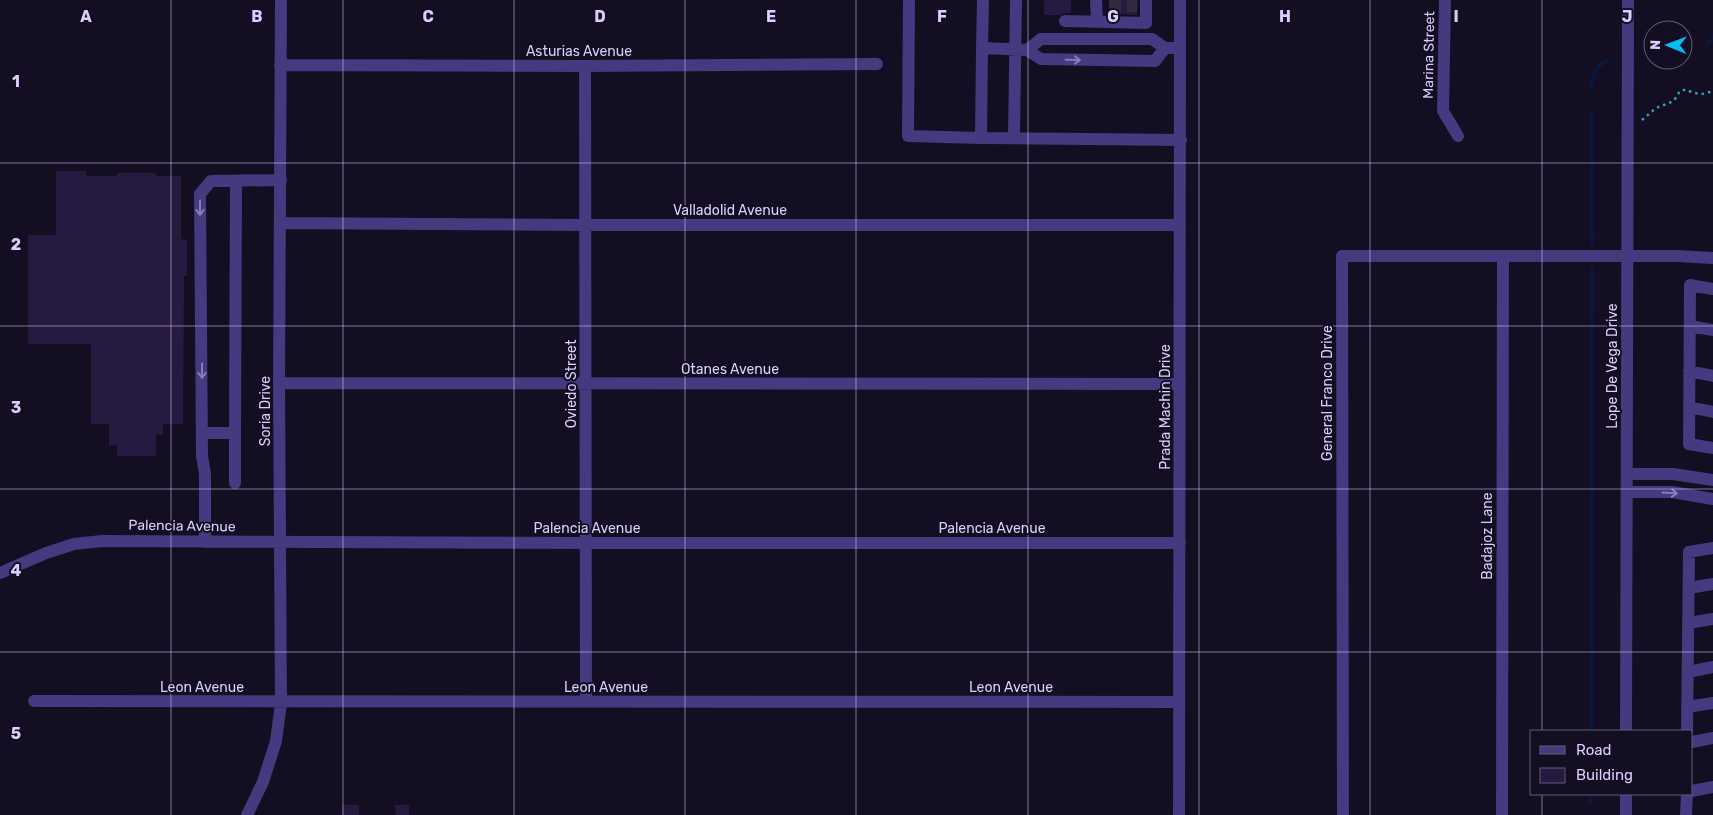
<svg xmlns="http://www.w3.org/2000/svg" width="1713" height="815" font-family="Rubik,sans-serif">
	<rect width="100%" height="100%" fill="#130e21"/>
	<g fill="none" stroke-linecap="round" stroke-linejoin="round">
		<path stroke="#0a163d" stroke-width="4" d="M1707,44L1713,38
			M1591,89C1592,75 1594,68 1607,61
			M1591,112L1592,244
			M1591,731L1592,269
			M1591,803V794"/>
	</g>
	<path fill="#271a41" d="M1044,0H1071V13H1065L1060,15H1044Z
		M1109,0H1138L1137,15L1109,14Z
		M56,171H86V176H117V173H156V176H181V239L187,240V276H184L183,424H163V435L156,434V456H117V445L109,446V424H91V344H28V235H56Z
		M342,805H359V815H342Z
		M395,805H409V815H396Z"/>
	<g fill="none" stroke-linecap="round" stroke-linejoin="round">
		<path stroke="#312b42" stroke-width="12" stroke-dasharray="12 6" stroke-linecap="butt" d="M1109,6H1137"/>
		<path stroke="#30a7b0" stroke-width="2.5" stroke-dasharray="2.5 4" stroke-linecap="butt" d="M1642,120L1656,108L1674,101C1683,82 1686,93 1701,94C1705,94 1709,92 1713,91"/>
		<path stroke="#45397f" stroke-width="12" d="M909,0L908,136L981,138
			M983,0L982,48L1027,50L1041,59L1155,61L1165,48
			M1096,0L1097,21
			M1445,0L1443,111L1458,136
			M1065,21L1146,23V0
			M982,48L981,138L1181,140
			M1027,50L1041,39H1152L1165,48H1173
			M280,65L585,66L877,64
			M585,66L586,702
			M1014,137L1016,0
			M280,223L586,225H1180
			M1713,289L1690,285L1689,444L1713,448
			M1690,326L1713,330
			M1689,371L1713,376
			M279,383L1180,384
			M1689,407L1713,412
			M202,433H235L236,181
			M1627,474H1673L1713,480
			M235,483V433
			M1627,492H1672L1713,499
			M205,542V474L202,456L200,194L211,181L281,180
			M0,573L46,553L74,544L102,541L586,543H1180
			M1689,588L1713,584
			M1688,623L1713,619
			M1688,672L1713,667
			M34,701L1179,702
			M1687,707L1713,703
			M1626,731L1628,0
			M1687,731L1689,552L1713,548
			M1692,742L1713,738
			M1692,791L1713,787
			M247,815L263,782L276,741L281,703L279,383L281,0
			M1179,815L1180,0
			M1343,815L1342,256H1676L1713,258
			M1502,815L1503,257
			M1626,815V794
			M1686,815L1687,794"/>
	</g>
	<defs><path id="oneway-shaft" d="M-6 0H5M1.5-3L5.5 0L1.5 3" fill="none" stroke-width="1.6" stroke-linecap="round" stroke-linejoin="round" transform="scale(1.25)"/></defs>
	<g stroke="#887cb8">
		<use href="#oneway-shaft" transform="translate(1073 60) rotate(1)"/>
		<use href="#oneway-shaft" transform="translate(200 208) rotate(90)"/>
		<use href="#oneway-shaft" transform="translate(202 371) rotate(90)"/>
		<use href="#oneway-shaft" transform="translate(1670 493) rotate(3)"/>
	</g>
	<path fill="none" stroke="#dacefe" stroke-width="1" stroke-opacity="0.55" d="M171,0V815M343,0V815M514,0V815M685,0V815M856,0V815M1028,0V815M1199,0V815M1370,0V815M1542,0V731M0,163H1713M0,326H1713M0,489H1713M0,652H1713M1542,794V815"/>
	<g text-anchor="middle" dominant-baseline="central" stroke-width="4" stroke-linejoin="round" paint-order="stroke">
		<g font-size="14" fill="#dacefe" stroke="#130e21">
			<text x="579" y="51">Asturias Avenue</text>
			<text transform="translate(1429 55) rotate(-89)">Marina Street</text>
			<text x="730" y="210">Valladolid Avenue</text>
			<text transform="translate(1612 366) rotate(-90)">Lope De Vega Drive</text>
			<text x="730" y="369">Otanes Avenue</text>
			<text transform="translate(571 384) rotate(-90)">Oviedo Street</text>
			<text transform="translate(1327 393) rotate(-90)">General Franco Drive</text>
			<text transform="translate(1165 407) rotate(-90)">Prada Machin Drive</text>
			<text transform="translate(265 411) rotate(-90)">Soria Drive</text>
			<text transform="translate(182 526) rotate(1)">Palencia Avenue</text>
			<text x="587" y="528">Palencia Avenue</text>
			<text x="992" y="528">Palencia Avenue</text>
			<text transform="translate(1487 536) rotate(-90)">Badajoz Lane</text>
			<text x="202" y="687">Leon Avenue</text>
			<text x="606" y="687">Leon Avenue</text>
			<text x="1011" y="687">Leon Avenue</text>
		</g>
	</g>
	<g font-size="16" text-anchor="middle" font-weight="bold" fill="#dacefe" stroke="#130e21" stroke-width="4" stroke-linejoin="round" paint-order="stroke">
		<text x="86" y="22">A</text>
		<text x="257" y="22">B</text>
		<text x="428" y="22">C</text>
		<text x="600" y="22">D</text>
		<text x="771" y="22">E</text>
		<text x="942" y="22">F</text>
		<text x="1113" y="22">G</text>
		<text x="1285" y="22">H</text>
		<text x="1456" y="22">I</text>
		<text x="1627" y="22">J</text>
		<text x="16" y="87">1</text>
		<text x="16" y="250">2</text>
		<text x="16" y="413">3</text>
		<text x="16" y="576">4</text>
		<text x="16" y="739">5</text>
	</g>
	<rect x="1530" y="730" width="162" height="65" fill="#130e21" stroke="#635b79"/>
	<rect x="1540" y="746" width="25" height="8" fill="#45397f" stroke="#635b79"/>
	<text x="1576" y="755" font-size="15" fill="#dacefe">Road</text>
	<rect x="1540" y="768" width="25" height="15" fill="#271a41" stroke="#635b79"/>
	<text x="1576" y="780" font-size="15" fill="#dacefe">Building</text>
	<g transform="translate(1668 45) rotate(271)"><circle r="24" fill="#130e21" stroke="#635b79"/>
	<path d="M0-4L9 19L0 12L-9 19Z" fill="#05bcf3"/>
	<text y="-8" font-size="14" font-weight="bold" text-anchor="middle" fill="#dacefe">N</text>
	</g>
</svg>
